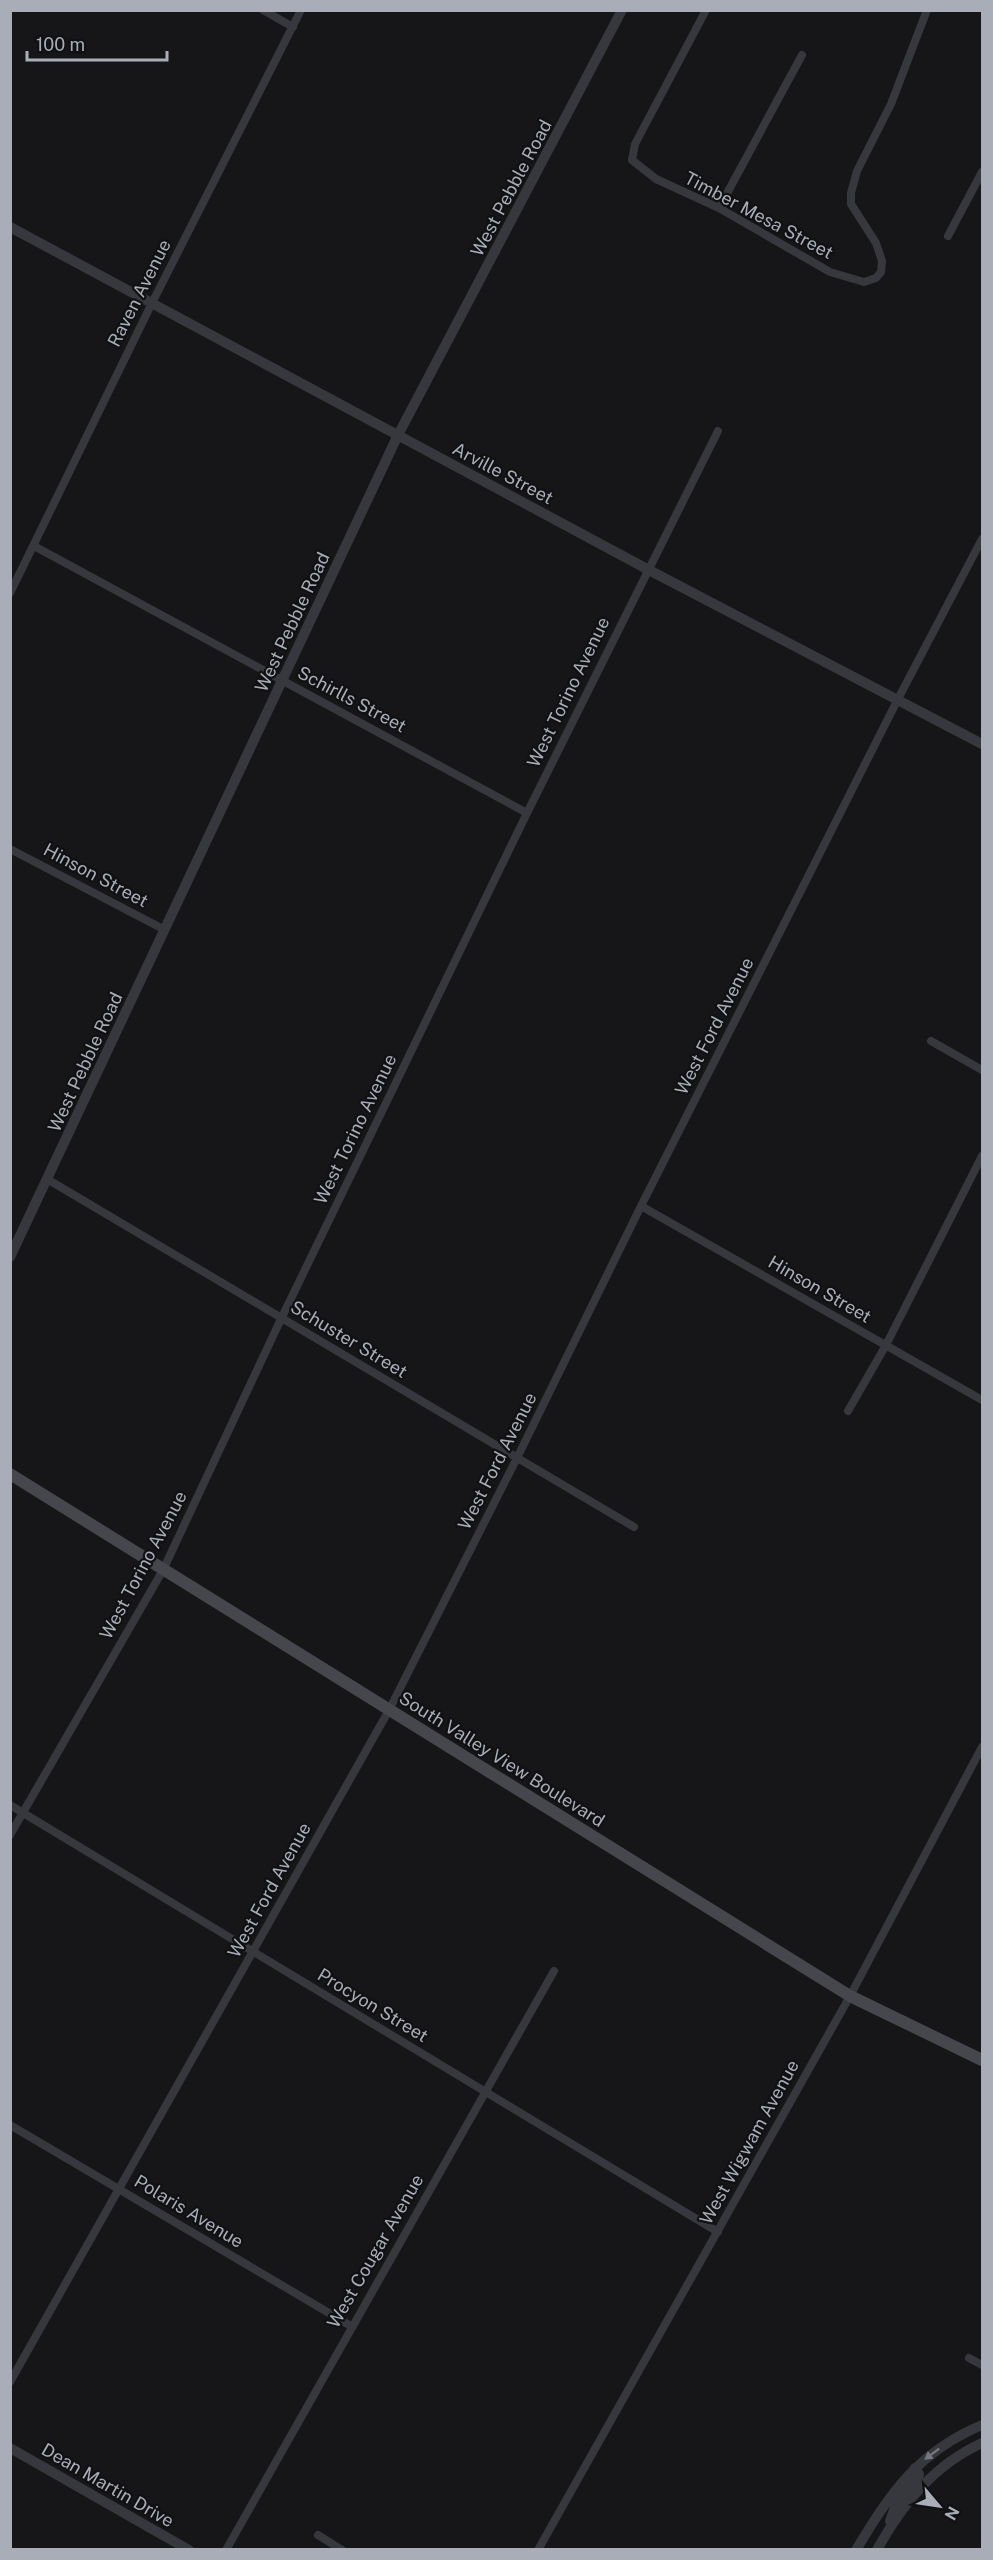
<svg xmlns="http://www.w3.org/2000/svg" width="993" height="2560" font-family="'Public Sans',sans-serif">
	<rect width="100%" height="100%" fill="#161618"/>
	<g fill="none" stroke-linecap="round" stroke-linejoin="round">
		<path stroke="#37383d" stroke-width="8" d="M263,10L293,27
			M706,10L635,144L632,160L656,179L719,208L830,272L864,282L876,278L881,272L882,261L876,243L851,204V193L857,171L891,104L927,10
			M719,208L802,55
			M948,236L982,172
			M34,546L527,813
			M10,593L152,303L301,10
			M10,849L165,930
			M931,1041L982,1070
			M47,1179L634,1527
			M641,1206L982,1400
			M848,1411L886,1345L982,1156
			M10,1805L718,2232
			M10,1835L163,1570L281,1319L527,813L718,431
			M10,2125L351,2326
			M969,2358L982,2365
			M10,2382L389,1710L517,1458L641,1206L898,699L982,539
			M318,2535L342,2550
			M226,2550L554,1971
			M538,2550L850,1996L982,1747"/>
		<path stroke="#37383d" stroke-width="10" d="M10,227L647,569L982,744
			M10,1257L398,435L622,10
			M10,2448L189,2550
			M890,2521L897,2502L918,2477L919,2474L915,2468
			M856,2550C891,2492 918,2452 982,2425
			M877,2550C902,2504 934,2465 982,2443"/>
		<path stroke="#45474d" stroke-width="12" d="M10,1474L850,1996L982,2060"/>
	</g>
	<defs><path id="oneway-solid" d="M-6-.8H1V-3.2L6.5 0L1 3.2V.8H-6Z" transform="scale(1.5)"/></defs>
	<use fill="#757881" href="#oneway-solid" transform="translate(932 2454) rotate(143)"/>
	<g text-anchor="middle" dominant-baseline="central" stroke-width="4.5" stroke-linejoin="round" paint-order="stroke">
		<g font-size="18" fill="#a8adb8" stroke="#111113">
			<text transform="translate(511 188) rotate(-62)">West Pebble Road</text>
			<text transform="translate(759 215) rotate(28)">Timber Mesa Street</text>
			<text transform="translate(139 293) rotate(-63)">Raven Avenue</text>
			<text transform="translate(503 473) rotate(28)">Arville Street</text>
			<text transform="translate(292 622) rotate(-65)">West Pebble Road</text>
			<text transform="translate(568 692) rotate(-64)">West Torino Avenue</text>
			<text transform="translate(352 699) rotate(28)">Schirlls Street</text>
			<text transform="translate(96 875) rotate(28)">Hinson Street</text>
			<text transform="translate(714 1026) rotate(-63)">West Ford Avenue</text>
			<text transform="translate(85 1062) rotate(-65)">West Pebble Road</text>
			<text transform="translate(355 1129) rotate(-64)">West Torino Avenue</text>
			<text transform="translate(820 1289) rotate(30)">Hinson Street</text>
			<text transform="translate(349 1339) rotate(31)">Schuster Street</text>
			<text transform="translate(497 1461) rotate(-63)">West Ford Avenue</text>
			<text transform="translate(143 1565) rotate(-62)">West Torino Avenue</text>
			<text transform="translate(502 1759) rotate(32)">South Valley View Boulevard</text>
			<text transform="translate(269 1890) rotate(-61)">West Ford Avenue</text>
			<text transform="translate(373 2005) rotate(31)">Procyon Street</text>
			<text transform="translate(749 2142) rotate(-61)">West Wigwam Avenue</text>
			<text transform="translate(189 2211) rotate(31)">Polaris Avenue</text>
			<text transform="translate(375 2251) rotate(-60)">West Cougar Avenue</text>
			<text transform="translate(108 2485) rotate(30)">Dean Martin Drive</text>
		</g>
	</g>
	<rect width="993" height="2560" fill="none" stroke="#a8adb8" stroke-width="24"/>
	<g transform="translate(939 2506) rotate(119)" stroke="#111113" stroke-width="4.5" paint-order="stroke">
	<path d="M0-4.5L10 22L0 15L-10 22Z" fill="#a8adb8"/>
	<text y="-9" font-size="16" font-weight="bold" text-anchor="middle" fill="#a8adb8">N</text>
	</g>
	<path d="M27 51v9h140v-9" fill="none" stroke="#a8adb8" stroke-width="3"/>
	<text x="36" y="51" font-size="18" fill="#a8adb8" stroke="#111113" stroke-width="4.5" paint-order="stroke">100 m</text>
</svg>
